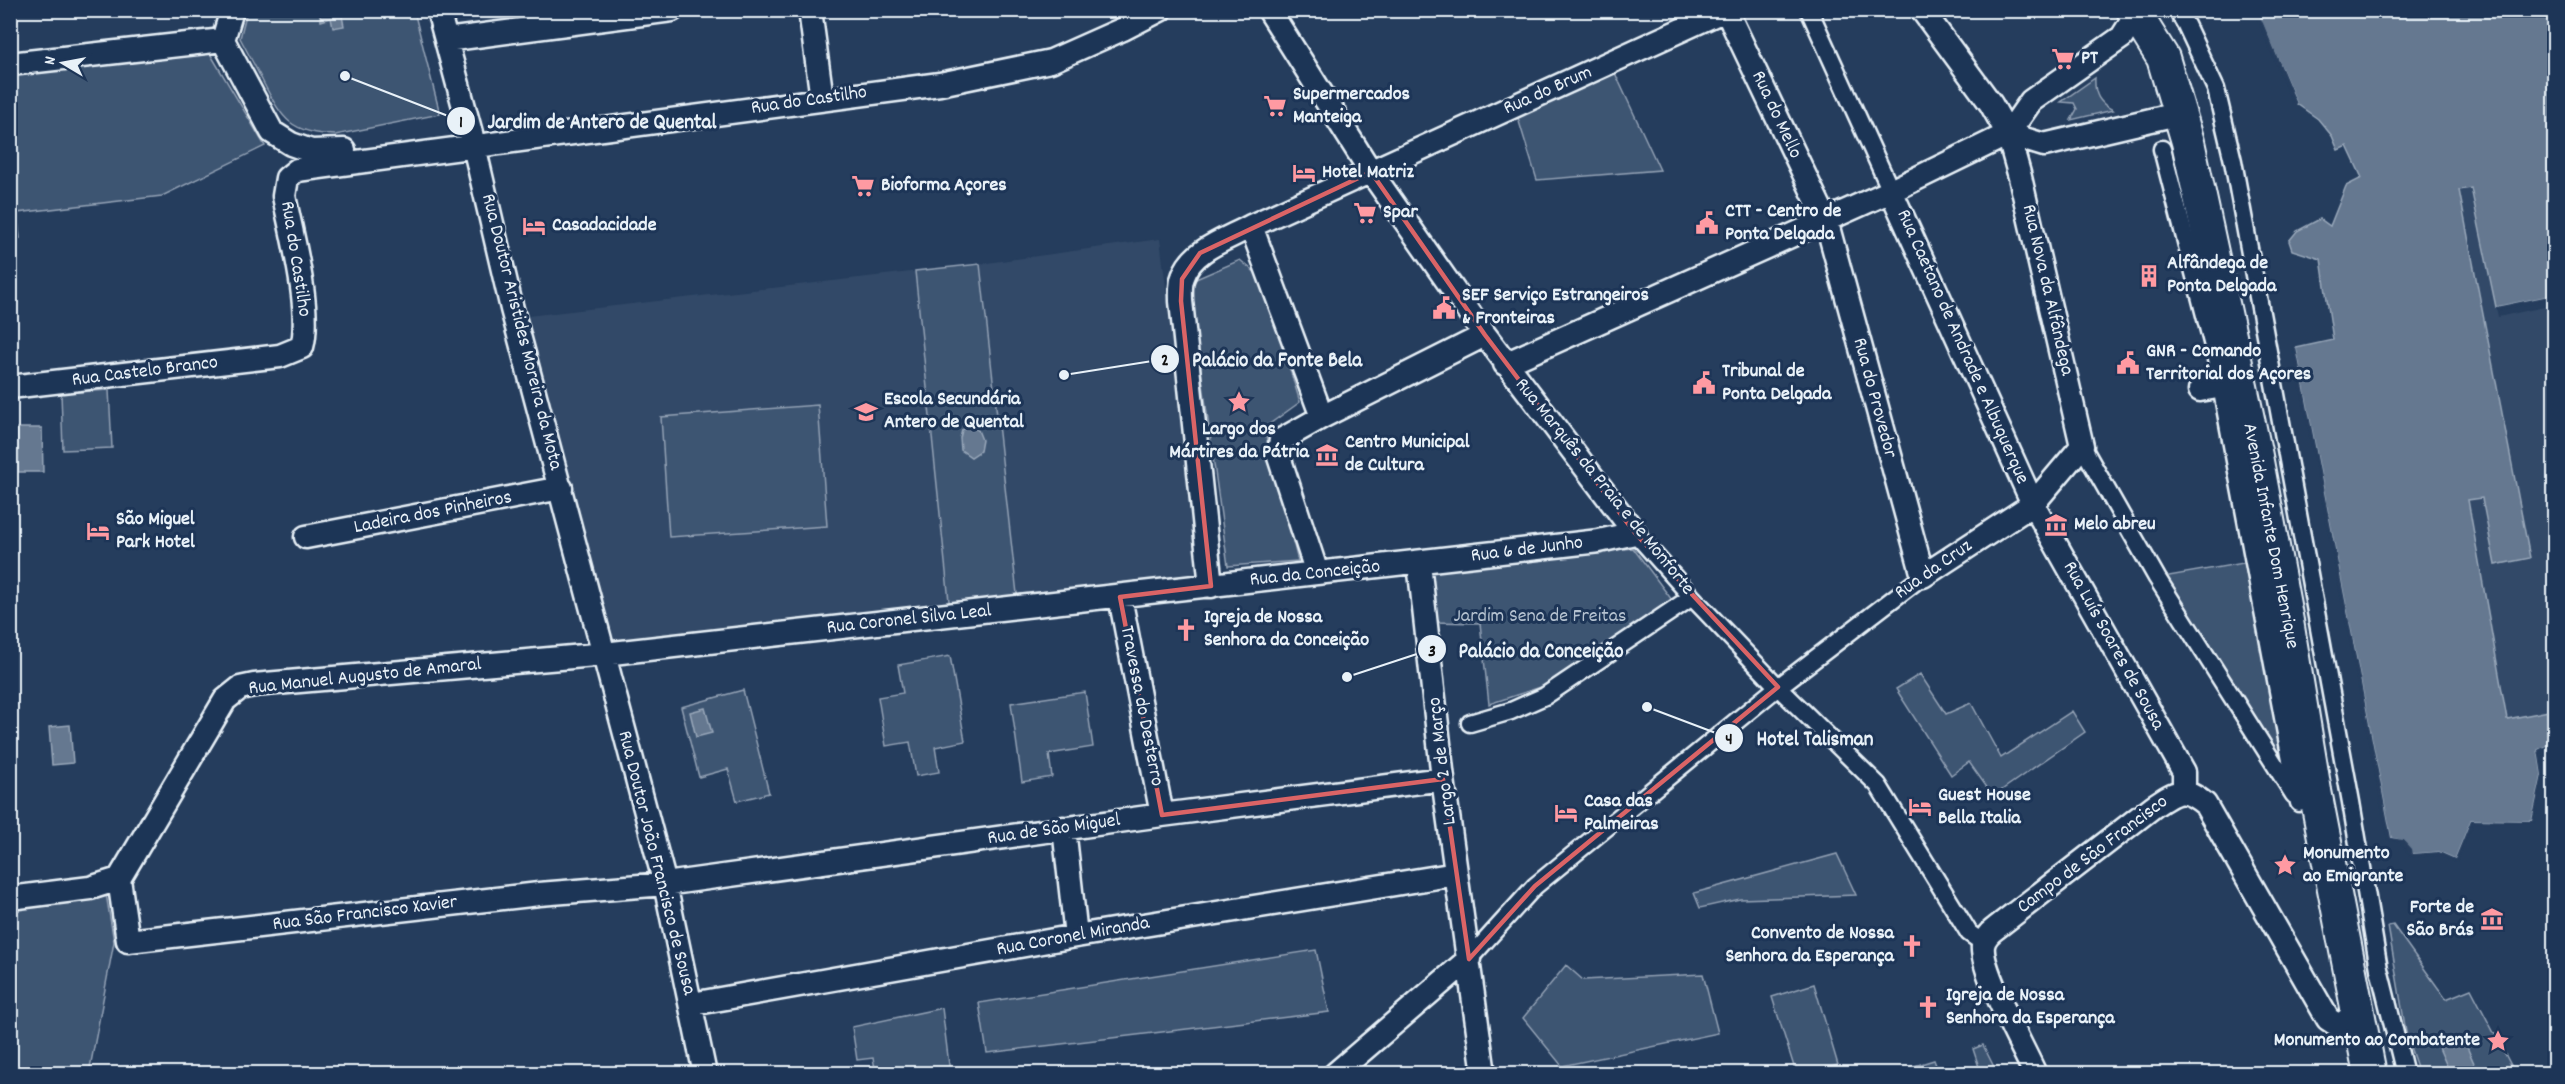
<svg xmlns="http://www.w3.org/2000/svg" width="2565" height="1084" font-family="Dekko,sans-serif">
	<rect width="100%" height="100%" fill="#253d5d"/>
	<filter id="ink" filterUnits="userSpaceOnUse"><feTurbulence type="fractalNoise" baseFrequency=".0167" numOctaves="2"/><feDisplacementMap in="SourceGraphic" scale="12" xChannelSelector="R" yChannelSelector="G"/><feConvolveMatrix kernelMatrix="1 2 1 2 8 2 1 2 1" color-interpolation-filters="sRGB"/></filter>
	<g filter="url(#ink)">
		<path fill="#334a68" d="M2471,187L2498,317L2554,305V710L2507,719L2468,500L2482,497L2495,565L2530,558L2459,189Z
			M1160,239L1202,581L609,649L528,316L980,264Z"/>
		<path fill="#3e5472" stroke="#93a2b5" stroke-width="1.5" d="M247,11H414L440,114L335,135C291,133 283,120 264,84C256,68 248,53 240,38Z
			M208,50L265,146L162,196L17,213L20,238L11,239L10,73Z
			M1615,73L1660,170L1537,180L1517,115Z
			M2095,78C2094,94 2099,103 2113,110L2071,120L2077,109L2074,103L2061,102Z
			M1240,260L1262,278L1300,402L1264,428L1298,561L1228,566L1189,282Z
			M980,264L1018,603L950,611L915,271Z
			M109,390L112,448L63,450L61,393Z
			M818,405L827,526L669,537L661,417Z
			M1633,548L1672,600L1547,685L1489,704L1480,623L1432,622L1427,568Z
			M2249,562L2286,758L2281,759L2163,577Z
			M950,656L965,741L935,747L939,772L916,776L910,742L886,746L878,697L903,693L898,665Z
			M1920,674L1946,714L1971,703L2001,758L2072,711L2085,732L1993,796L1969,762L1951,775L1896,689Z
			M743,690L769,793L737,801L728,769L699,777L681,707Z
			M1085,692L1093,747L1049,754L1052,777L1022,782L1011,703Z
			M1837,854L1856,895L1740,899L1700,908L1694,893Z
			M106,894L114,942L89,1073H47L46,1068L11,1070V907Z
			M2393,925L2446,999L2471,989L2515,1073H2419L2407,1038L2388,926Z
			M1316,950L1329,1012L987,1053L979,1003Z
			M1566,965L1583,980L1703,974L1718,1033L1562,1066L1523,1018Z
			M1814,984L1838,1065L1809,1073H1796L1772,997Z
			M942,1008L950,1073H876L873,1058L857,1060L852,1027Z
			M1983,1045L1997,1073H1969L1965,1071L1979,1067L1973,1049Z
			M1934,1060L1939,1073H1892Z"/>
		<path fill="#657890" stroke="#99a8ba" stroke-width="1.5" d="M319,11H350V14L342,16L344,26L333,28L331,18L321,21Z
			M2257,11H2549L2554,37V295L2496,307L2471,188L2459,190L2530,558L2495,565L2482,498L2468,500L2507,719L2554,710V742L2538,750L2542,775L2532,821L2471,820L2455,859L2439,852L2412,854L2403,841L2391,838L2296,348L2333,340L2321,259L2292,250L2289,241L2297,231L2320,219L2330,226L2346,186L2362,178L2347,146L2338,150L2332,136L2318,119L2297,104Z
			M969,426L978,430L982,440L980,451L971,457L961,450L960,438L962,430Z
			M17,428H42L43,472H18Z
			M705,708L712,733L696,737L690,712Z
			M70,725L73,763L52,765L49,727Z
			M2463,1038L2477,1070L2468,1073H2450L2439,1048Z"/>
		<path fill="#253d5d" d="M2254,10L2257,11L2263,23L2297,104H2293Z
			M2554,295V298L2496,310V307Z
			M2293,348H2296L2391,838L2403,840L2411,849L2412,854L2439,852L2455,859L2471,820L2532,821L2542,775L2538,750L2554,742V746L2541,751L2545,775L2534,823H2473L2456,862L2438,855L2411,857L2401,843L2388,839Z"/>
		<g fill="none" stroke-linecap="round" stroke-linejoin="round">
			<g stroke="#e8f1f8" stroke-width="21">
				<path id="pedestrian" d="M1809,10L1891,191
					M2177,10L2186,25L2216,89L2233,161L2351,802L2379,969L2405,1074
					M2162,149L2215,354L2299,803
					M2082,446L2157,578L2294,795
					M1635,533L1692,597L1778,687L1878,785L1969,933L1983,943
					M1470,723L1511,711L1545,696L1692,597
					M1469,959L1535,886L1778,687L1923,576"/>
			</g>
			<g stroke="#e8f1f8" stroke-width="27">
				<path id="minor" d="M232,10L223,40L272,132L291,144L311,151L344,150
					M438,10L471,133L512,309L665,884L705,1074
					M810,10L822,99
					M1726,10L1826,220L1923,576L2033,504L2082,446L2020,177L2008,134L1991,104L1922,10
					M446,40L672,10
					M10,64L223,40
					M2008,134L2044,145L2181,113
					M1891,191L2033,504L2184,772V791
					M1251,226L1322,417
					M1505,364L1891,191L2008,134L2031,101L2122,37L2136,15
					M10,387L280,356L302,347C312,310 292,236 284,196L287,178L297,170L940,84L1051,61L1123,29L1160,10
					M2200,390L2241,383
					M306,537L561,488
					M1419,563L1443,779L1484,1074
					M1317,573L1278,454L1281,440L1322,417L1485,335
					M1211,586L1181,301C1181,293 1180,284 1183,277C1192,249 1228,239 1251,226L1725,10
					M1120,597L1162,815
					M1064,828L1076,936
					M119,879L225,700L240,688L254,685L595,655L1599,541L1635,533L1485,335L1371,172L1269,10
					M119,879L128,941L539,894L665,884L1162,815L1443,779
					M10,898L90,888L119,879
					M692,1004L1076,936L1456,874
					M1335,1074L1469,959
					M2035,1074C2023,1047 1980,970 1983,946C1984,938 1989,933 1996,928L2154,806C2176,791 2183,786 2205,804L2328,1019L2337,1025C2350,1022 2352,1014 2354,1002"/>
			</g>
			<g stroke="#e8f1f8" stroke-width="36">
				<path id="secondary" d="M2133,10L2163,58L2188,142L2256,456L2287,621L2315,791L2370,1074"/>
			</g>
			<use href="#pedestrian" stroke="#1d3557" stroke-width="16"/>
			<use href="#minor" stroke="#1d3557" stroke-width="22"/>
			<use href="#secondary" stroke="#1d3557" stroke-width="32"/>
		</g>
	</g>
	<path fill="none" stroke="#db6466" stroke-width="4.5" stroke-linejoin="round" d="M1371,172L1485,335L1635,533L1778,687L1535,886L1469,959L1443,779L1162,815L1120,597L1211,586L1181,301L1182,279L1200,253Z"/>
	<defs>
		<g id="supermarket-bare" transform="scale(1.8)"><path d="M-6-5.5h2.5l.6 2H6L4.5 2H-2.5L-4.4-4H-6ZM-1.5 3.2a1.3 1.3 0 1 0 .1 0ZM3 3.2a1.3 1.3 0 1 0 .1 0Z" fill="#ff9aa2" stroke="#1d3557" stroke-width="2.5" paint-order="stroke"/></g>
		<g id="hotel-bare" transform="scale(1.8)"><path d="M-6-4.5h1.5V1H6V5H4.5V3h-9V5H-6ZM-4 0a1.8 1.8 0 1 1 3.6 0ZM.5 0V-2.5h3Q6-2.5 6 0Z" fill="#ff9aa2" stroke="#1d3557" stroke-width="2.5" paint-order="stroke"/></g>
		<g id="civic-bare" transform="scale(1.8)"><path d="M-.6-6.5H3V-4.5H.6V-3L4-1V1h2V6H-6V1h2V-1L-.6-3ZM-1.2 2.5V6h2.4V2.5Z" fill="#ff9aa2" stroke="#1d3557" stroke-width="2.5" paint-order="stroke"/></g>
		<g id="building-bare" transform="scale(1.8)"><path d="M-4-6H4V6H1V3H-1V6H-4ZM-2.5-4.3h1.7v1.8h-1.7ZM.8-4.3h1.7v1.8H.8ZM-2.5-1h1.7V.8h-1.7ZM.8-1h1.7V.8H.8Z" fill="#ff9aa2" stroke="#1d3557" stroke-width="2.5" paint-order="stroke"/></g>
		<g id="sight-bare" transform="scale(1.8)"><path d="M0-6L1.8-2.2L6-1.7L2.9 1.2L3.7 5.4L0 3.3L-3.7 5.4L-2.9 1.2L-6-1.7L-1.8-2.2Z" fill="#ff9aa2" stroke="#1d3557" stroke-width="2.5" paint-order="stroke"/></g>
		<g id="school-bare" transform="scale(1.8)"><path d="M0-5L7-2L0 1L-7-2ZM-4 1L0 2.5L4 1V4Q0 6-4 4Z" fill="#ff9aa2" stroke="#1d3557" stroke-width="2.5" paint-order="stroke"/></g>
		<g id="museum-bare" transform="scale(1.8)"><path d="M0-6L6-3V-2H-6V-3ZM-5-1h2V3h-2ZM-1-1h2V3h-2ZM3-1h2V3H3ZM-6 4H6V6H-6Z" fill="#ff9aa2" stroke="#1d3557" stroke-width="2.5" paint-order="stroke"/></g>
		<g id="church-bare" transform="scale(1.8)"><path d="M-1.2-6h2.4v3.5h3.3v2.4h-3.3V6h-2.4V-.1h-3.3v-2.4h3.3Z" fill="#ff9aa2" stroke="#1d3557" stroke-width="2.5" paint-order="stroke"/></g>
	</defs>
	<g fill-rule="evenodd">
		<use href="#supermarket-bare" x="2063" y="59"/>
		<use href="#supermarket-bare" x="1275" y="106"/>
		<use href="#hotel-bare" x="1304" y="173"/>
		<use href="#supermarket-bare" x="863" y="186"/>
		<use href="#supermarket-bare" x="1365" y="213"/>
		<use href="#civic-bare" x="1707" y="223"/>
		<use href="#hotel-bare" x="534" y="226"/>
		<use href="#building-bare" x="2149" y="276"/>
		<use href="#civic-bare" x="1444" y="308"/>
		<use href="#civic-bare" x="2128" y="363"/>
		<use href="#civic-bare" x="1704" y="383"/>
		<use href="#sight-bare" x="1239" y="402"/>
		<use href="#school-bare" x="866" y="412"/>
		<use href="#museum-bare" x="1327" y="455"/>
		<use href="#museum-bare" x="2056" y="525"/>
		<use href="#hotel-bare" x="98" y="531"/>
		<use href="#church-bare" x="1186" y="630"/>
		<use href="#hotel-bare" x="1920" y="807"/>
		<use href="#hotel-bare" x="1566" y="813"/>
		<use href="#sight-bare" x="2285" y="865"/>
		<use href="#museum-bare" x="2492" y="919"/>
		<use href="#church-bare" x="1912" y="946"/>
		<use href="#church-bare" x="1928" y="1007"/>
		<use href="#sight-bare" x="2498" y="1041"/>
	</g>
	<g text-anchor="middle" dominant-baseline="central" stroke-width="6" stroke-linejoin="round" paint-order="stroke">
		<g font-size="20" font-weight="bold" fill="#e8f1f8" stroke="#1d3557" text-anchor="start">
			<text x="2081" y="59">PT</text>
			<text x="1293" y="95">Supermercados<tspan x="1293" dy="23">Manteiga</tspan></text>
			<text x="1322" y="173">Hotel Matriz</text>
			<text x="881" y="186">Bioforma Açores</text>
			<text x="1725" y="212">CTT - Centro de<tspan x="1725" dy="23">Ponta Delgada</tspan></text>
			<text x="1383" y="213">Spar</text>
			<text x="552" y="226">Casadacidade</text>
			<text x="2167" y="264">Alfândega de<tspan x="2167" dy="23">Ponta Delgada</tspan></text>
			<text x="1462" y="296">SEF Serviço Estrangeiros<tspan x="1462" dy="23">&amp; Fronteiras</tspan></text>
			<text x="2146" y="352">GNR - Comando<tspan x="2146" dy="23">Territorial dos Açores</tspan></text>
			<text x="1722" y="372">Tribunal de<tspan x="1722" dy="23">Ponta Delgada</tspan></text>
			<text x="884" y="400">Escola Secundária<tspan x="884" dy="23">Antero de Quental</tspan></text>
			<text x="1239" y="430" text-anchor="middle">Largo dos<tspan x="1239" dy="23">Mártires da Pátria</tspan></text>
			<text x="1345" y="443">Centro Municipal<tspan x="1345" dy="23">de Cultura</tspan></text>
			<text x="116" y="520">São Miguel<tspan x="116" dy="23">Park Hotel</tspan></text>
			<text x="2074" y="525">Melo abreu</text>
			<text x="1204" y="618">Igreja de Nossa<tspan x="1204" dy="23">Senhora da Conceição</tspan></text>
			<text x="1938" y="796">Guest House<tspan x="1938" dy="23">Bella Italia</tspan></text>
			<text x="1584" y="802">Casa das<tspan x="1584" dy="23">Palmeiras</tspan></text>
			<text x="2303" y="854">Monumento<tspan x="2303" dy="23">ao Emigrante</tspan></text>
			<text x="2474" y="908" text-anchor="end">Forte de<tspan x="2474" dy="23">São Brás</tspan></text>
			<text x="1894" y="934" text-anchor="end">Convento de Nossa<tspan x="1894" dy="23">Senhora da Esperança</tspan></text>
			<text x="1946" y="996">Igreja de Nossa<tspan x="1946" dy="23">Senhora da Esperança</tspan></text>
			<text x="2480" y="1041" text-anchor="end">Monumento ao Combatente</text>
		</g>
		<g font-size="20" fill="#e8f1f8" stroke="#1d3557">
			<text transform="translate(1548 91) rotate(-24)">Rua do Brum</text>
			<text transform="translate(809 101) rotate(-8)">Rua do Castilho</text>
			<text transform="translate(1776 115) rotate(65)">Rua do Mello</text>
			<text transform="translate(295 259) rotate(81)">Rua do Castilho</text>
			<text transform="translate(2047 290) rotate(77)">Rua Nova da Alfândega</text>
			<text transform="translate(521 332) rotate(76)">Rua Doutor Aristides Moreira da Mota</text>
			<text transform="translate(1962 347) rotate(66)">Rua Caetano de Andrade e Albuquerque</text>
			<text transform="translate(145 372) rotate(-7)">Rua Castelo Branco</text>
			<text transform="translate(1874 398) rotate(75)">Rua do Provedor</text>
			<text transform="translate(1604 487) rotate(51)">Rua Marquês da Praia e de Monforte</text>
			<text transform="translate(433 513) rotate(-11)">Ladeira dos Pinheiros</text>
			<text transform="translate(2270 536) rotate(79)">Avenida Infante Dom Henrique</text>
			<text transform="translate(1527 550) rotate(-7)">Rua 6 de Junho</text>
			<text transform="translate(1934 570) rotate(-35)">Rua da Cruz</text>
			<text transform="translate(1315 574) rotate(-6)">Rua da Conceição</text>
			<text transform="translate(909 620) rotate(-6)">Rua Coronel Silva Leal</text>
			<text transform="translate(2113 646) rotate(61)">Rua Luís Soares de Sousa</text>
			<text transform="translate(365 677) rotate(-6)">Rua Manuel Augusto de Amaral</text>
			<text transform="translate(1141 706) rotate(79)">Travessa do Desterro</text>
			<text transform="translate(1443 761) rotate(-97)">Largo 2 de Março</text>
			<text transform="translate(1054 830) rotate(-8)">Rua de São Miguel</text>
			<text transform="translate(2093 855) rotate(-37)">Campo de São Francisco</text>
			<text transform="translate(656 863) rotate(76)">Rua Doutor João Francisco de Sousa</text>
			<text transform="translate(365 914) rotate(-7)">Rua São Francisco Xavier</text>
			<text transform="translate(1073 937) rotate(-10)">Rua Coronel Miranda</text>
		</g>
		<g font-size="20" fill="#b5c2d0" stroke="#1d3557">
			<text x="1540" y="617">Jardim Sena de Freitas</text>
		</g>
	</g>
	<path fill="none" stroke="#e8f1f8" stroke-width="2" d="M345 76L461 121M1064 375L1165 359M1347 677L1432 649M1647 707L1729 738"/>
	<g fill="#e8f1f8" stroke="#1d3557" stroke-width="2">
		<circle cx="345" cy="76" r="6"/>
		<circle cx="1064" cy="375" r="6"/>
		<circle cx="1347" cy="677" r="6"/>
		<circle cx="1647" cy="707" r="6"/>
		<circle cx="461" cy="121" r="15"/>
		<circle cx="1165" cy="359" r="15"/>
		<circle cx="1432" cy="649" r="15"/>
		<circle cx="1729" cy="738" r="15"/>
	</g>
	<g font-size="18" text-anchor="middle" font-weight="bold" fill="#111">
		<text x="461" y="127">1</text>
		<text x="1165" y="365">2</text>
		<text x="1432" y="656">3</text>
		<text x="1729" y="744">4</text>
	</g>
	<g font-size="21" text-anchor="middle" font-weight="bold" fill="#e8f1f8" stroke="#1d3557" stroke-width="6" stroke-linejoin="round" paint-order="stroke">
		<text x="602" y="128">Jardim de Antero de Quental</text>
		<text x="1277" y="366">Palácio da Fonte Bela</text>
		<text x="1541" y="657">Palácio da Conceição</text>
		<text x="1815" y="745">Hotel Talisman</text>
	</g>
	<rect width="2565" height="1084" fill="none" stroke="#1d3557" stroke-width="36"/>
	<rect x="18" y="18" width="2529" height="1048" fill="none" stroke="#e8f1f8" stroke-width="2" filter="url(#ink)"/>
	<g transform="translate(63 63) rotate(280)" stroke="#1d3557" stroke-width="4.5" paint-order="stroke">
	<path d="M0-4.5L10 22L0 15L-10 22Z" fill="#e8f1f8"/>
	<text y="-9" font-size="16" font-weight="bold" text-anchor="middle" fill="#e8f1f8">N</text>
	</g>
</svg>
